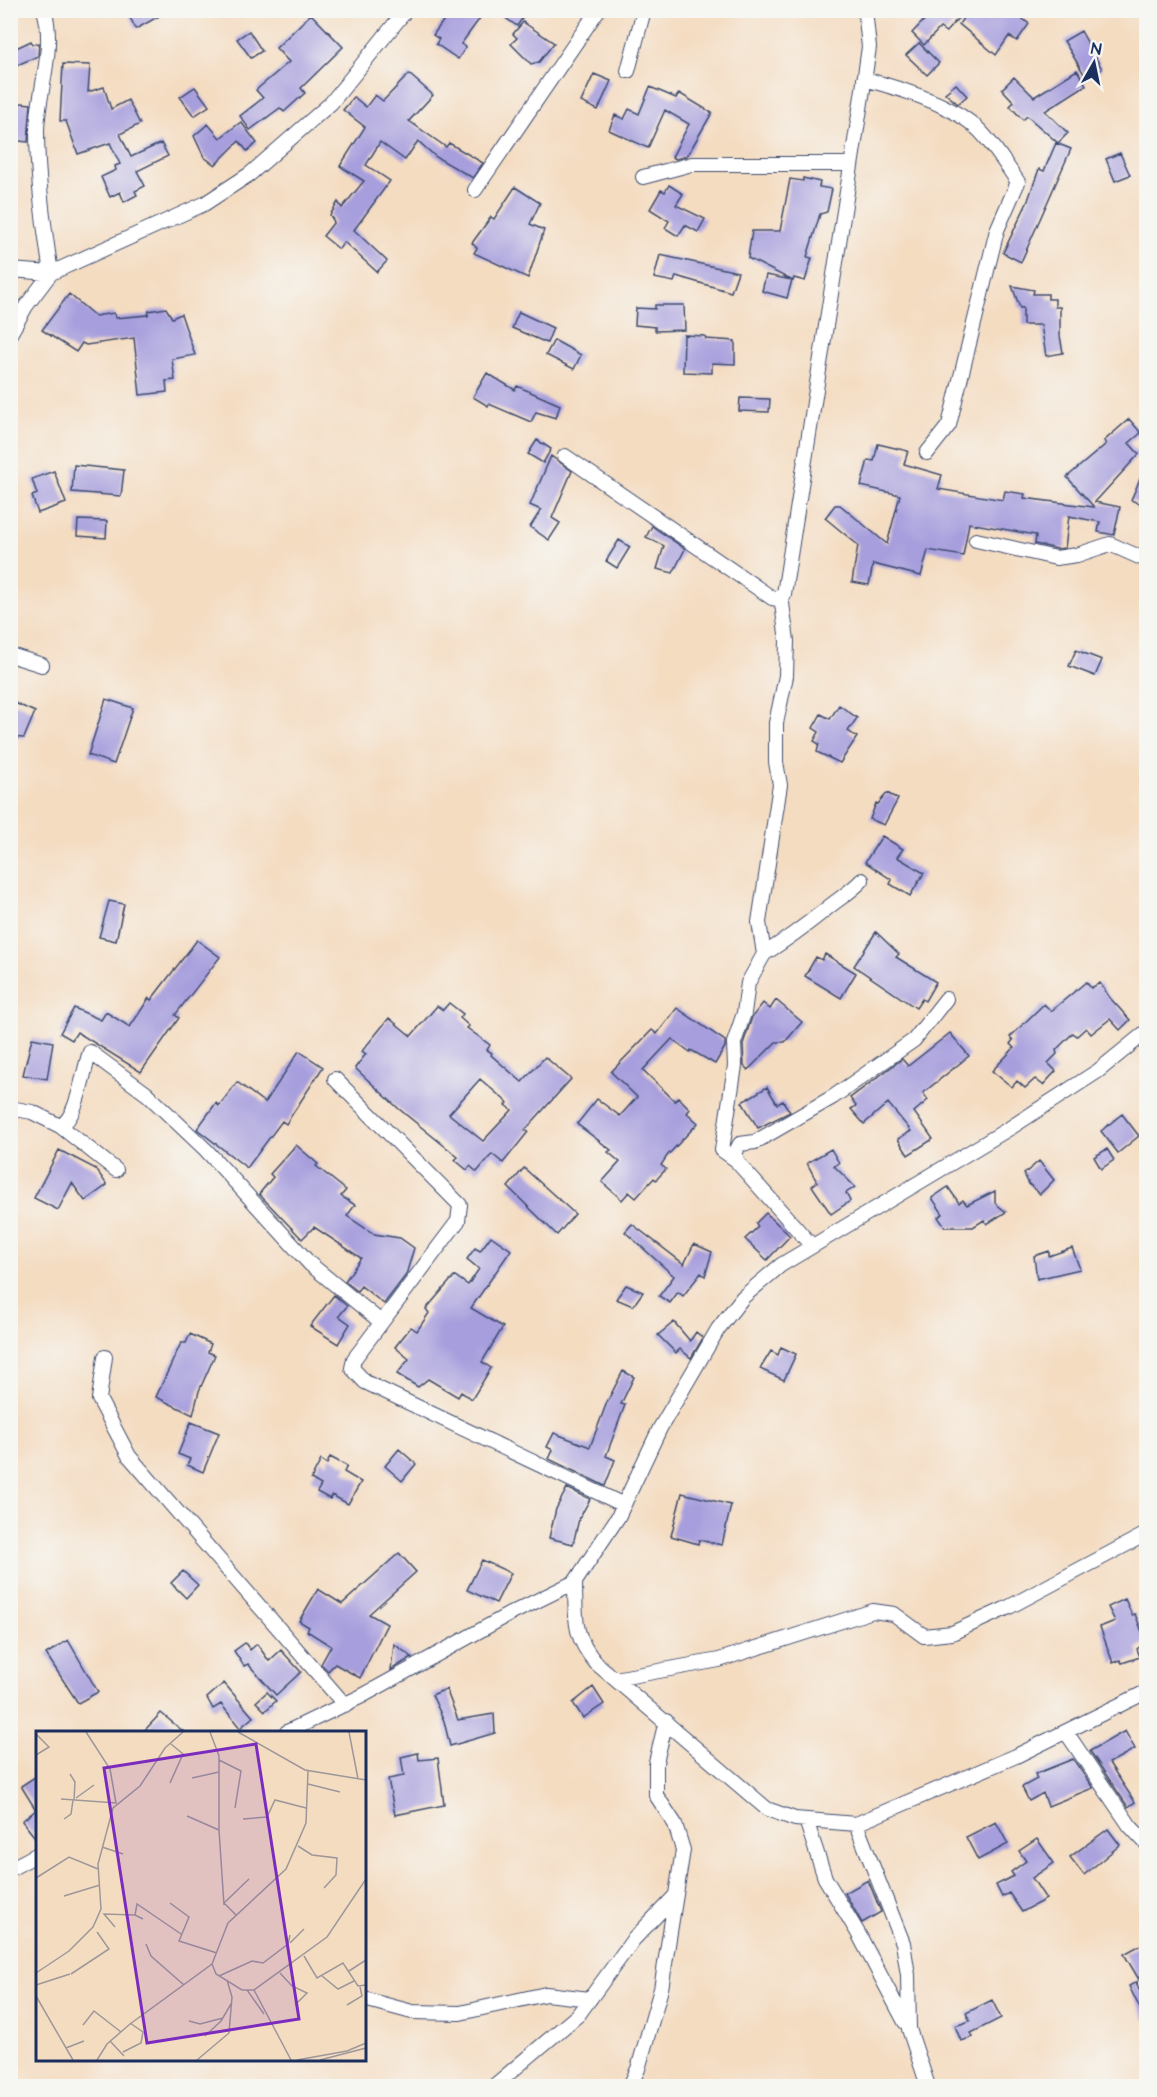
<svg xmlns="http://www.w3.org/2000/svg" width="1157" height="2097" font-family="'Architects Daughter',sans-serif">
	<rect width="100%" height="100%" fill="#f6f6f2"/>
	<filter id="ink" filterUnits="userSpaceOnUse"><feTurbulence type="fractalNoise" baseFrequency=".0167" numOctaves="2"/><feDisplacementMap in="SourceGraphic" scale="12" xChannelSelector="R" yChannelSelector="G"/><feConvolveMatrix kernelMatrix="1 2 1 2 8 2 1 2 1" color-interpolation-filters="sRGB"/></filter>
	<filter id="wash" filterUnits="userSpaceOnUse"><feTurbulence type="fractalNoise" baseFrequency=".008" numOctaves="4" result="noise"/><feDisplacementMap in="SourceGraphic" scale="24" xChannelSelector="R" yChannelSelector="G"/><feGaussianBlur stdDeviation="1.35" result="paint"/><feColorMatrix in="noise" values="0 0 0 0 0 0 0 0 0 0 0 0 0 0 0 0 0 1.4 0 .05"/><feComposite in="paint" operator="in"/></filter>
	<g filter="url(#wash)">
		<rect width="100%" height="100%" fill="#f4dcc1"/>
		<g id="blocks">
			<path fill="#a79fdd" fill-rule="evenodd" d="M126,10H170L136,29Z
				M451,10H486L461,44L466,47L458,59L436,44L439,39L433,35Z
				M494,10H528L517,26Z
				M934,10H952L959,17L946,32L940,28L924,45L912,33Z
				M969,10H1011L1029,24L1017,41L1009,36L996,55L959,24Z
				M311,14L343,47L301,88L305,93L284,112L280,108L250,130L240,116L263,98L256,90L289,62L276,48Z
				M523,22L554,43L539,62L531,64L511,44L517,38L513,34Z
				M249,31L262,51L251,58L237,39Z
				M1081,31L1102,69L1087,79L1064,41Z
				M31,41L32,44L39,43L38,56L15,66L10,51Z
				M919,43L939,63L927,75L906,55Z
				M63,64L90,65L88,92L104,87L111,109L128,100L140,124L120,134L131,157L161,143L168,156L137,171L145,186L135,191L137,195L124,202L120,192L110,197L101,177L116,170L115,166L120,164L110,143L78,154L66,121H60Z
				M1077,70L1086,85L1045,111L1068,133L1058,143L1027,116L1023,120L1010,106L1014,102L1002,89L1014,77L1034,97Z
				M409,74L433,95L409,121L446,147L449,143L483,163L473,178L436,157L418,141L405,160L380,142L366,165L390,181L354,230L387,261L377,272L344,242L339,249L323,236L334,222L330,215L338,202L342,208L364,181L340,166L365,127L343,110L354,97L366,107L375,95L383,101Z
				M594,74L611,81L598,110L581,102Z
				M956,84L967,96L958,104L945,93Z
				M195,87L209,106L194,116L180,97Z
				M650,87L676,98L679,93L712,113L687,156L676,159L672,157L689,124L665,110L648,148L609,130L615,115L624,119L629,109L639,114Z
				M10,102L31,104L28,142L10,140Z
				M241,122L257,143L247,151L239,141L215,165L204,157L194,136L208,124L220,138Z
				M1056,143L1071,149L1021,262L1003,253L1027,203L1039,169L1044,171Z
				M1120,153L1130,175L1115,181L1106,159Z
				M803,178L820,182L819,187L832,189L827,212L820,214L817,224L807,257L812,258L805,281L794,278L793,281L748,258L752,231H780L790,179L803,181Z
				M669,185L683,194L676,205L705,219L698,232L685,225L678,236L665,228L669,221L650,209L661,190L665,192Z
				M515,187L540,203L530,224L544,230L528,278L474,253L477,248L472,243L491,217L494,219Z
				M660,255L738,272L731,292L676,276L674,282L654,278Z
				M766,275L792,280L787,298L762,291Z
				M1012,286L1034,290L1033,294H1048V299H1055V307H1060V336L1063,353L1046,356L1041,325H1023V308H1020Z
				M69,294L95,316L114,313L115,318L148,315L149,311L166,308L172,318L181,314L195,355L172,359L175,380L166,381L167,392L140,395L134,338L86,345L82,343L76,352L42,330Z
				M655,305H684L685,330L655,331V327L635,325L636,308L655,309Z
				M519,312L553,328L547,343L512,328Z
				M684,335L705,336L706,339L735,341V364L712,363V373L683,372Z
				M554,340L581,355L574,369L546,355Z
				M487,373L515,390L517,386L560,405L556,418L536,412L531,422L489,404L488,406L473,397Z
				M740,398L770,399L769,412L739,411Z
				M1129,419L1141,433L1129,443L1139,454L1095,502L1120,507L1114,535L1098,532L1100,522L1069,516L1065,548L1057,549L1035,544L1036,535L969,523L963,556L928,550L921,576L873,564L869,585L852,582L858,545L825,518L835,505H840L887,544L900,495L861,486L868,460L874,461L878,444L908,451L904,464L942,475L938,489L1003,500L1005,491L1025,494L1024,498L1094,507L1067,477L1106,444L1104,441Z
				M537,440L551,449L543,463L528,454Z
				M551,456L572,471L552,518L560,523L549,540L530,527L541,510L530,505Z
				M74,465L124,470L121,496L72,492Z
				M1146,465V507L1131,500Z
				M54,471L66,503L38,513L32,496L37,494L32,479Z
				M78,520L107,521L106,538L77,536Z
				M652,526L685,549L673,573L657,569L664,546L646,537Z
				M619,540L630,547L617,568L606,561Z
				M1076,650L1102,660L1095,676L1069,666Z
				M106,699L133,708L114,764L88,755Z
				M15,703L35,712L24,738L10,737V713Z
				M839,705L857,718L848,731L857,737L840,763L817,752L819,744L814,741L819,732L813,728L821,714L830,719Z
				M887,793L898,799L884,825L870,819L876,803L878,804Z
				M882,836L903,849L897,857L924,873L910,896L890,884L892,880L865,862Z
				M109,901L124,904L116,941L99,937Z
				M876,932L899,954L896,957L936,982L925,1001L922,999L916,1008L854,966Z
				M197,940L220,957L175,1015L179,1018L141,1072L77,1032L72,1040L60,1033L74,1008L101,1020L106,1012L130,1027L149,998L151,1000Z
				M825,954L856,973L841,998L805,976L816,957L822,960Z
				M1086,982L1091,988L1100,983L1110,998L1130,1020L1120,1030L1110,1019L1091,1034L1086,1028L1077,1036L1073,1033L1056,1050L1057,1054L1048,1063L1056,1071L1043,1085L1035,1079L1025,1088L1017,1081L1012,1087L992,1071L1014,1048L1010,1044L1013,1040L1010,1037L1044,1004L1051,1011Z
				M776,1000L802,1022L785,1042H776L748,1070L744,1066L743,1044L752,1017L763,1003L770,1009Z
				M449,1003L463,1014L460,1018L469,1026L467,1028L490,1045L487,1050L492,1053L491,1055L522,1082L545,1057L571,1079L525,1130L528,1132L503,1163L492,1154L477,1172L470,1166L467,1170L455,1160L458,1157L399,1109L355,1068L366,1054L362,1051L389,1018L411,1036L437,1006L443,1010ZM480,1079L508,1103L506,1105L512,1110L483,1141L449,1114Z
				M677,1008L725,1041V1047L715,1064L691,1050L690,1052L672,1039L643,1070L675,1101L678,1097L690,1109L687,1113L698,1123L667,1156L661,1165L666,1169L656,1180L654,1178L636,1198L629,1192L622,1200L602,1182L620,1162L608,1152L611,1150L577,1124L597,1099L620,1116L637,1097L611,1072L652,1030L657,1034Z
				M950,1033L969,1056L923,1093L928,1100L914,1112L933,1139L908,1155L898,1139L911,1131L888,1103L864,1124L851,1109L856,1106L850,1098L902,1059L908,1066Z
				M32,1038L53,1042L47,1079L23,1075Z
				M299,1051L323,1067L286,1124L282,1121L247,1168L197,1129L216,1103L219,1106L237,1082L265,1103Z
				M767,1087L777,1104L783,1101L790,1112L758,1128L742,1102Z
				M1122,1114L1139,1136L1118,1153L1101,1131Z
				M296,1145L318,1164L316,1166L346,1190L341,1196L355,1205L347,1216L374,1234L400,1238L414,1248L406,1275L384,1304L361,1286L357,1291L345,1281L361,1258L314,1227L302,1239L259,1194L273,1177L270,1174Z
				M831,1149L839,1163L834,1166L855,1187L846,1193L850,1201L831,1214L812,1186L817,1182L807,1163Z
				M1107,1149L1114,1160L1101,1169L1094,1157Z
				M59,1150L96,1169L107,1185L85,1201L72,1183L58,1210L34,1198Z
				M1039,1161L1054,1180L1040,1194L1029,1184L1024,1174Z
				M524,1168L575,1214L557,1235L508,1187Z
				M948,1187L959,1203L963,1200L967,1205L995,1191V1203L1006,1212L987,1224L984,1220L973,1227H945L938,1217L943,1214L932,1198Z
				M766,1213L790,1236L767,1260L745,1239L758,1227L756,1223Z
				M632,1224L684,1264L694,1244L712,1252L705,1276L701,1273L683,1296L678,1292L670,1303L659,1296L674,1276L625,1232Z
				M491,1236L511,1250L471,1308L503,1327L482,1362L491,1368L472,1399L461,1392L458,1397L428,1379L418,1387L397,1374L409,1359L395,1347L411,1327L417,1331L429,1313L426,1309L450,1281L455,1276L468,1285L479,1269L467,1259L475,1248L480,1251Z
				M1072,1248L1080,1269L1037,1279L1034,1256L1049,1251V1256Z
				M626,1285L643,1292L633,1306L616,1299Z
				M334,1295L347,1306L339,1316L350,1324L338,1344L310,1326Z
				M674,1322L690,1341L696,1332L703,1338L691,1358L680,1349L676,1353L658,1335Z
				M190,1334L211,1344L208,1352L215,1355L199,1391L193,1415L156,1397L181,1343H186Z
				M781,1347L796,1354L784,1380L760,1369L771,1351L778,1355Z
				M623,1371L634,1377L621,1404L625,1405L606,1456L615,1460L605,1486L549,1459L553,1450L547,1447L554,1433L590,1447L607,1402Z
				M191,1422L219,1433L203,1472L187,1465L190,1459L178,1454Z
				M399,1449L416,1464L402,1481L385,1466Z
				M330,1457L347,1466L344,1472L361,1482L348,1504L332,1495L330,1499L317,1492L321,1485L311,1479L321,1460L327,1464Z
				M567,1488L590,1499L579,1519L573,1544L549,1538L556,1509Z
				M682,1493L731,1505L722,1545L699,1540L698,1544L671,1536Z
				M399,1553L416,1572L369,1614L387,1624L360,1678L335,1664L328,1671L321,1664L331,1646L307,1631L309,1627L299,1621L318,1589L342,1604Z
				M482,1560L511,1573L496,1603L467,1590Z
				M183,1571L198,1585L186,1598L171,1583Z
				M1125,1599L1132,1615L1135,1614L1146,1642L1137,1649L1140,1657L1122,1663L1120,1660L1113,1663L1100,1627L1115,1621L1108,1607Z
				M68,1640L98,1692L78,1703L46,1654Z
				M245,1643L250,1650L257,1644L269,1661L281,1650L301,1672L276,1695L248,1664L244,1666L234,1651Z
				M394,1644L412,1657L391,1670Z
				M224,1683L253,1717L240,1728L221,1704L213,1709L207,1698Z
				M593,1687L604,1704L583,1718L573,1703Z
				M446,1689L458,1720L494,1714L495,1733L450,1746L444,1721L432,1695Z
				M267,1692L276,1701L265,1711L256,1702Z
				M161,1713L184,1732H143Z
				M1125,1731L1135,1749L1109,1763L1135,1802L1128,1807L1090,1751Z
				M418,1753L419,1760L438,1758L444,1805L395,1815L388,1779L404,1776L401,1757Z
				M1073,1759L1093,1788L1048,1806L1043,1793L1029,1801L1022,1787L1037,1779L1035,1774Z
				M38,1775V1841L22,1821L36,1810L21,1786Z
				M996,1822L1008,1844L978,1860L966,1837Z
				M1108,1829L1120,1845L1084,1875L1070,1857Z
				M1037,1839L1054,1863L1032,1878L1046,1899L1022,1912L1009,1893L1002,1897L996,1885L1014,1876L1011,1872L1026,1861L1019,1851Z
				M868,1880L881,1912L862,1923L845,1893Z
				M1146,1942V1973L1138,1978L1124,1954Z
				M1136,1982L1139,1990L1146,1992V2021L1129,1986Z
				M992,2000L1001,2018L971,2033L973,2037L961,2041L955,2026L970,2021L966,2013Z"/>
		</g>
	</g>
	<g filter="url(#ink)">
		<use href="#blocks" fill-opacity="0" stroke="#3c496d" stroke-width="1.5"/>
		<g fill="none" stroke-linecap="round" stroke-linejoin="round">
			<g stroke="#3c496d" stroke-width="16">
				<path id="minor" d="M628,71L644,10
					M864,79C899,88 953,104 979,130C994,145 1006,165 1018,182L997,230L949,425L927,453
					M643,177L692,164H851
					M475,190L598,10
					M10,270L51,273C44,226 37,178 37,130C38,92 56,47 44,10
					M10,334L26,306L51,273L204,204L250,174L331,103L406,10
					M565,456L772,598L778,599L784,594L862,96L869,47L865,10
					M976,540L1056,558L1077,555L1110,544L1146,560
					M10,655L42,665
					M764,954C786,940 805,926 825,910C838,899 851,892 862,880
					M335,1079L460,1205L458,1221L354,1359L352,1368L365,1382L624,1505
					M10,1108L32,1112L60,1126
					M736,1160L722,1150L735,1066L734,1043L744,1013L748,983L764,954L759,922L780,785L776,762V723L786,676L787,641L781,596
					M116,1170L60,1126C78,1118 83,1070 90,1052L147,1094L206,1150L310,1264L381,1322
					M812,1246L738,1163L735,1153L740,1144L755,1142L833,1097L914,1040L946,999
					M105,1357L99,1399L129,1456L345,1705
					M575,1582C576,1617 572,1635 596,1663L767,1809L795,1819L856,1824L1016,1756L1146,1692
					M615,1679L719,1660L873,1611L894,1614L924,1636L952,1633L1009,1607L1146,1534
					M287,1732L362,1696L508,1615L575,1582L618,1517L660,1428L718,1329L743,1297L781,1265L1010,1128L1098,1071L1146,1032
					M1066,1732L1130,1826L1146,1843
					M806,1820L825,1878L858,1933L905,2022
					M856,1824L903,1943L908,1975L909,2029L928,2086
					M10,1869L38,1854
					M1145,1983L1146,1982
					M364,1999L412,2012L460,2013L546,1994L590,1999
					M494,2086L578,2015L633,1940L676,1895
					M630,2086L638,2069L661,1989L683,1850L675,1824L656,1795V1762L666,1721"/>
			</g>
			<use href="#minor" stroke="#fff" stroke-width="14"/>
		</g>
	</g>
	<g transform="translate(36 1731)">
		<rect width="330" height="330" fill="#f4dcc1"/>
		<path fill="none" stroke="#9d9799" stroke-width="1.5" d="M202,1L269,39L330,49M313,1L322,48M0,3L13,16L0,24M183,29L205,40L199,77M34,43L39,51L38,69M156,47L183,41M134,52L147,23L135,13M272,53L304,61M40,67L58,54M25,68L80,72L74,38L50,1M151,85L183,99V25L174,1M28,88L35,83L37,69M207,88L231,86L239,69L270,77M183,99L188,174M262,115L276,124L301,127L300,144L288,157M66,116L87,123M0,147L33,126L62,138M28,165L64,154M134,172L153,186L143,210L181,222M200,184L188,172L213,148M107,188L99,184L101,173L145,203M79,196L68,183L99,184M254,212L268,198M110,213L115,225L148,254M268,225L281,247L307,232L322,255L330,254M176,233L180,243L206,259H218L291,206L330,148M313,240L330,229M0,242L33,220L57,196L65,178L62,133L77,77L104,55L129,17L147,1M244,242L256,255L271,262L259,274M35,243L73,218L61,201M183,245L216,230L227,232L252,213L254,204M286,245L302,258L318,250M0,254L34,243M211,259L228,283M218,259L255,329M0,265L37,329M311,274L326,265L324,256M153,290L164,293L187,287M47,294L58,280L85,301M169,305L185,290L195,273M74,310L88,325M30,317L48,310M87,321L105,312L107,301L94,292M61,329L71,313L94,293L176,233L192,192L250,138L270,92L272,40M161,329L193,302L196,266L191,249M261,329L311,320L330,312M284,329L330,317"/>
		<path fill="#7b2cbf" fill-opacity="0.15" stroke="#7b2cbf" stroke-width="3" d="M220,13L263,288L111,312L68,37Z"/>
		<rect width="330" height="330" fill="none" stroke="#1b2f5e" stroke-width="3"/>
	</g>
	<rect width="1157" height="2097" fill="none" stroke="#f6f6f2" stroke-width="36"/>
	<g transform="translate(1094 63) rotate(9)" stroke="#f6f6f2" stroke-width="4.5" paint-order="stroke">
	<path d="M0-4.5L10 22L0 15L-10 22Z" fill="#1b2f5e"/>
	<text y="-9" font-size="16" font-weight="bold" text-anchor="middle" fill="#1b2f5e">N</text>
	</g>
</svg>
